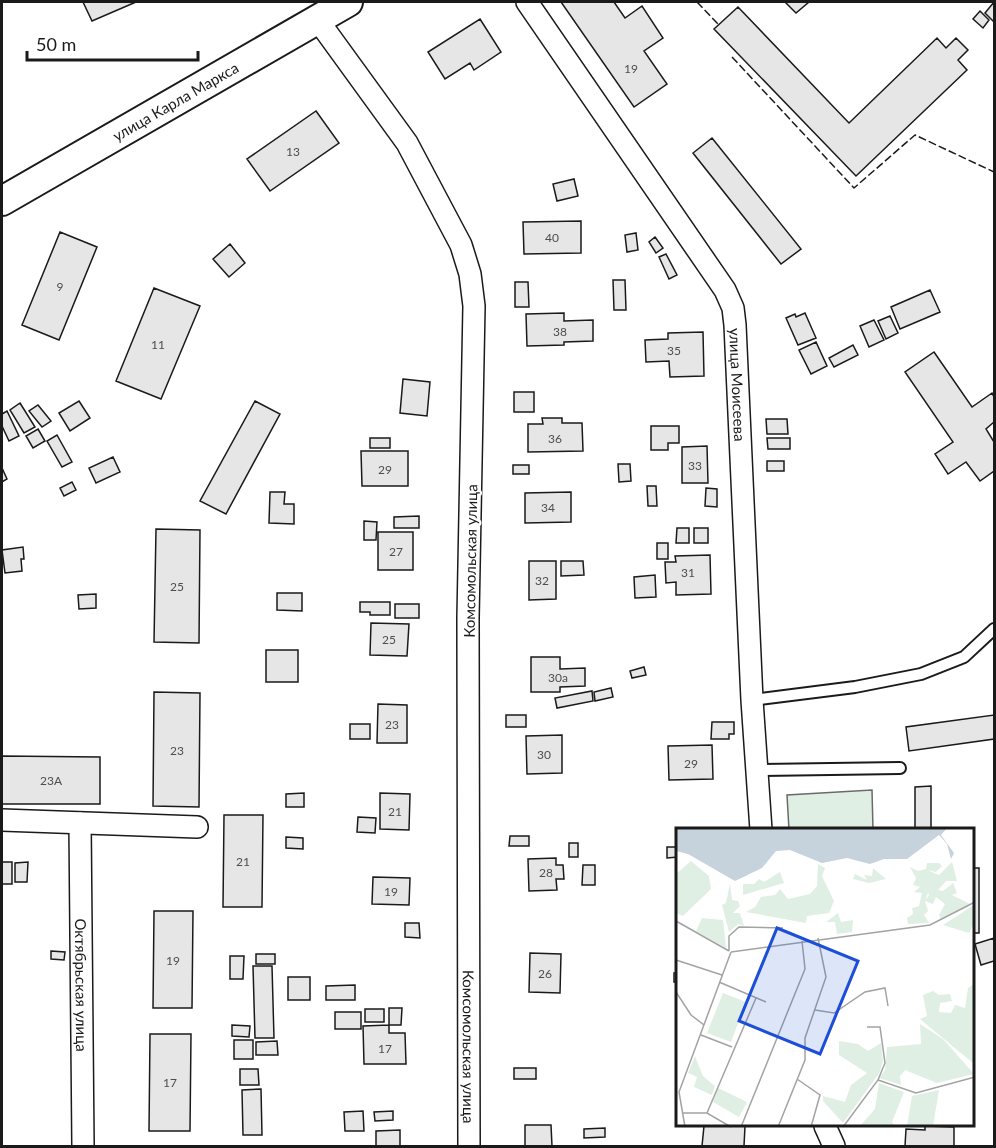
<svg xmlns="http://www.w3.org/2000/svg" width="996" height="1148" font-family="Lato,sans-serif">
	<rect width="100%" height="100%" fill="#fff"/>
	<path fill="#e0efe3" stroke="#6a6a6a" stroke-width="1.5" d="M872,790L873,830H789L787,795Z"/>
	<path fill="#e6e6e6" stroke="#1a1a1a" stroke-width="1.5" d="M83,2H136L92,21Z
		M561,2H614L625,18L642,6L663,38L644,51L667,84L634,107Z
		M785,2H809L796,13Z
		M994,2V22L985,13Z
		M738,7L849,123L937,38L946,48L956,38L968,50L958,60L967,70L856,176L714,29Z
		M980,11L989,20L983,28L973,19Z
		M480,19L501,52L474,70L470,63L445,79L428,52Z
		M316,111L339,143L270,191L247,159Z
		M712,138L801,249L781,264L693,153Z
		M574,179L578,196L557,201L553,184Z
		M581,221V253L524,254L523,222Z
		M60,232L97,247L59,340L22,325Z
		M636,233L638,250L627,252L625,235Z
		M655,237L663,248L656,253L649,242Z
		M230,244L245,263L229,277L213,259Z
		M666,254L677,275L669,279L659,257Z
		M613,280H625L626,310H614Z
		M515,282H528L529,307H515Z
		M154,288L200,306L161,399L116,381Z
		M930,290L940,312L900,329L891,307Z
		M564,313V321L593,320V341L564,342V345L527,346L526,314Z
		M805,313L816,338L798,345L786,318L795,314L796,317Z
		M890,316L898,333L886,339L878,321Z
		M874,320L884,340L869,347L860,326Z
		M703,332L704,376L670,377L669,361L646,362L645,340L668,339V333Z
		M816,342L827,366L811,374L799,350Z
		M853,345L858,355L834,367L829,358Z
		M934,352L972,407L992,393L994,397V422L986,429L994,442V471L980,481L966,462L948,474L935,454L953,442L905,372Z
		M403,379L430,382L427,416L400,413Z
		M514,392H534V412H514Z
		M79,401L90,418L70,431L59,413Z
		M255,401L280,414L226,514L200,501Z
		M20,403L35,427L24,433L10,410Z
		M38,405L51,421L42,427L29,411Z
		M7,411L19,436L9,441L2,426V414Z
		M542,418H562V423H582L583,451L528,452V424H543Z
		M766,419H787L788,434H767Z
		M651,426H679V443H668V450H651Z
		M38,429L45,441L33,448L26,436Z
		M57,435L72,462L62,467L47,441Z
		M370,438H390V448H370Z
		M767,438H790V449H768Z
		M707,446L708,483H682V447Z
		M361,451H408V486H362Z
		M113,457L120,472L96,483L89,468Z
		M767,461H784V471H767Z
		M618,464H630L631,481L619,482Z
		M513,465H529V474H513Z
		M2,468L7,479L2,482Z
		M72,482L76,490L64,496L60,488Z
		M647,486H656L657,506H648Z
		M706,488L717,489V507L705,506Z
		M270,492H285L284,504H294V524L269,523Z
		M571,492V522L525,523V493Z
		M419,516V528H394V517Z
		M364,521L377,522L376,540H364Z
		M677,528H689V543H676Z
		M694,528H708V543H694Z
		M156,529L200,530L199,643L154,642Z
		M378,532H413V570H378Z
		M657,543H668V559H657Z
		M23,547L24,559H21L22,571L5,573L2,550Z
		M710,555L711,594L676,595V582L666,583L665,562H676L675,556Z
		M529,561H556V599L529,600Z
		M561,561H583L584,575L561,576Z
		M655,575L656,597L635,598L634,577Z
		M277,593H302V611L277,610Z
		M96,594V608L79,609L78,595Z
		M360,602H390V615H370V612H360Z
		M395,604H419V618H395Z
		M371,623L409,624L407,656L370,655Z
		M266,650H298V682H266Z
		M531,657H560V669L585,668V686L560,687V692H531Z
		M644,667L646,675L632,678L630,671Z
		M611,688L613,697L595,701L594,692Z
		M592,691L593,701L557,708L555,698Z
		M154,692L200,693L199,807L153,806Z
		M378,704L407,705V743H377Z
		M506,715H526V727H506Z
		M994,715V739L909,751L906,727Z
		M712,722H734V734H729V739H711Z
		M350,724H370V739H350Z
		M562,735V773L527,774L526,736Z
		M712,745L713,779L669,780L668,746Z
		M2,756L100,757V804H2Z
		M931,786V828H915V787Z
		M304,793V807H286V794Z
		M380,793L410,794L409,830L380,829Z
		M224,815H263L262,907H223Z
		M358,817L376,818L375,833L357,832Z
		M510,836H529V846H509Z
		M286,837L303,838V849L286,848Z
		M569,843H578V857H569Z
		M667,847H678V857L667,858Z
		M556,858V865H563L564,879H556L557,890L529,891L528,859Z
		M2,862H12V884H2Z
		M28,862L27,882H15V863Z
		M583,865H595V885H582Z
		M974,868H979V933H974Z
		M373,877L410,878L409,905L372,904Z
		M154,911H193L192,1008H153Z
		M405,923H419L420,938L405,937Z
		M994,938V961L981,965L975,944Z
		M51,951L65,952L64,960L51,959Z
		M530,953L561,954L560,993L529,992Z
		M256,954H275V964H256Z
		M230,956H244L243,979H230Z
		M253,966H272L274,1038H255Z
		M674,973H678V982H674Z
		M288,977H310V1000H288Z
		M355,985V1000H326V986Z
		M389,1008H402L401,1025H389Z
		M365,1009H384V1022H365Z
		M335,1012H361V1029H335Z
		M232,1025L250,1026L249,1037L232,1036Z
		M389,1025V1033H405L406,1064H364L363,1026Z
		M150,1034H191L190,1131H149Z
		M234,1040H253V1059H234Z
		M277,1041L278,1055H256V1042Z
		M514,1068H536V1079H514Z
		M240,1069H258L259,1085H240Z
		M261,1089L262,1135H243L242,1090Z
		M363,1111L364,1131H345L344,1112Z
		M393,1111V1120L375,1121L374,1112Z
		M525,1125H551L552,1146H525Z
		M704,1126H745L744,1146H702Z
		M925,1126L954,1127V1146H905L906,1129L925,1130Z
		M605,1128V1137L584,1138V1129Z
		M400,1130V1146H376V1131Z"/>
	<g fill="none" stroke-linecap="round" stroke-linejoin="round">
		<g stroke="#1a1a1a" stroke-width="14">
			<path id="lane" d="M752,700L855,687L921,674L964,657L994,629
				M757,770L900,768"/>
		</g>
		<g stroke="#1a1a1a" stroke-width="24">
			<g id="street">
				<path id="s1" d="M527,2L725,290L733,308L735,325L752,700L761,830"/>
				<path id="s2" d="M317,19L407,143L461,245L470,274L474,306L468,618L469,1146"/>
				<path d="M2,820L197,827"/>
				<path id="s3" d="M80,823L83,1146"/>
				<path d="M825,1126L834,1146"/>
			</g>
		</g>
		<g stroke="#1a1a1a" stroke-width="32">
			<g id="secondary">
				<path id="s4" d="M2,201L348,2"/>
			</g>
		</g>
		<use href="#lane" stroke="#fff" stroke-width="10"/>
		<use href="#street" stroke="#fff" stroke-width="21"/>
		<use href="#secondary" stroke="#fff" stroke-width="28"/>
		<path stroke="#1a1a1a" stroke-width="1.5" stroke-dasharray="8 3" stroke-linecap="butt" d="M697,2L719,25
			M732,57L854,188L915,135L994,172"/>
	</g>
	<g text-anchor="middle" dominant-baseline="central" stroke-width="4.5" stroke-linejoin="round" paint-order="stroke">
		<g font-size="12" fill="#4d4d4d">
			<text x="631" y="68">19</text>
			<text x="293" y="151">13</text>
			<text x="552" y="237">40</text>
			<text x="60" y="286">9</text>
			<text x="560" y="331">38</text>
			<text x="158" y="344">11</text>
			<text x="674" y="350">35</text>
			<text x="555" y="438">36</text>
			<text x="695" y="465">33</text>
			<text x="385" y="469">29</text>
			<text x="548" y="507">34</text>
			<text x="396" y="551">27</text>
			<text x="688" y="572">31</text>
			<text x="542" y="580">32</text>
			<text x="177" y="586">25</text>
			<text x="389" y="639">25</text>
			<text x="558" y="677">30а</text>
			<text x="392" y="724">23</text>
			<text x="177" y="750">23</text>
			<text x="544" y="754">30</text>
			<text x="691" y="763">29</text>
			<text x="51" y="780">23А</text>
			<text x="395" y="811">21</text>
			<text x="243" y="861">21</text>
			<text x="546" y="872">28</text>
			<text x="391" y="891">19</text>
			<text x="173" y="960">19</text>
			<text x="545" y="973">26</text>
			<text x="385" y="1048">17</text>
			<text x="170" y="1082">17</text>
		</g>
		<g font-size="15" fill="#1a1a1a" stroke="#fff">
			<text stroke="none"><textPath href="#s4" startOffset="200">улица Карла Маркса</textPath></text>
			<text stroke="none"><textPath href="#s1" startOffset="446">улица Моисеева</textPath></text>
			<text transform="translate(470 561) rotate(-89)">Комсомольская улица</text>
			<text stroke="none"><textPath href="#s3" startOffset="162">Октябрьская улица</textPath></text>
			<text stroke="none"><textPath href="#s2" startOffset="1072">Комсомольская улица</textPath></text>
		</g>
	</g>
	<g transform="translate(676 828)">
		<rect width="298" height="298" fill="#fff"/>
		<path d="M15,33L33,48L35,61L7,88L0,85V46ZM276,34L281,53H270L262,62L267,63L277,55L281,65L276,67L294,76L265,92L263,87L269,76L260,69L257,76L249,73L253,67L252,65L249,73L252,83L248,87L253,95L232,96L231,90L237,86L236,80L243,78L246,65L238,64L244,59L237,57L240,50L234,39L242,43L250,41L251,35H263L266,38L260,44L251,42L263,47ZM142,36L149,40L146,48L158,73L153,85L131,88L130,95L70,84L79,79L85,69L99,67L104,61L112,71L134,66L141,58ZM197,40L210,51L193,55L177,51L179,46L191,52L188,47L196,48ZM104,44L108,55L67,67V56H78L83,51L88,54ZM54,55L56,72L62,73L64,78L57,85H64L68,98L62,96L53,104L46,77L50,75ZM298,77V96L293,105L267,97ZM162,85L165,94L177,92L176,104L161,106L159,94H150ZM26,90L47,92L50,120L20,103ZM298,156V236L244,191L251,188L247,167L257,163L263,167L274,166L276,173L264,175L263,184L275,185L279,177L289,180L292,160ZM47,165L70,174L55,214L31,205ZM244,196L267,211L298,246L261,255L229,242L224,248L225,257L203,250L209,242L211,219L245,216ZM163,213L182,216L192,223L205,215L207,233L204,244L167,295L147,273V268L169,274L175,257L191,245L163,227ZM19,228L27,248L39,258L36,267L18,259L21,249L12,245ZM203,255L228,264L216,294L219,298L183,299L199,281ZM42,260L71,274L63,289L37,274ZM263,262L257,298H231L236,268Z" fill="#e0efe3"/>
		<path d="M0,0H271L265,7L278,25L275,31L271,16L263,7L231,31H208L194,36L171,30L146,35L114,22L100,23L86,40L59,53L12,26L0,23Z" fill="#c6d2dc"/>
		<path fill="none" stroke="#a3a3a3" stroke-width="1.5" d="M0,93L53,123M53,123V108L63,99L107,100M55,124L254,97L299,74M0,132L46,147M43,154L90,174M0,164L15,187L28,197M139,182L158,185L189,164L209,160L212,178M25,207L56,219M121,251L144,267L135,299M202,252L240,265L299,249M7,285H31L55,299M31,285L80,170M9,299L3,264L55,124M65,299L129,141L126,113M102,299L129,232V210L150,149L142,110M167,299L202,252L209,235L204,199H191"/>
		<path fill="#1d4ed8" fill-opacity="0.15" stroke="#1d4ed8" stroke-width="3" d="M101,100L182,133L144,226L63,193Z"/>
		<rect width="298" height="298" fill="none" stroke="#1a1a1a" stroke-width="3"/>
	</g>
	<rect width="996" height="1148" fill="none" stroke="#1a1a1a" stroke-width="6"/>
	<path d="M27 51v9h171v-9" fill="none" stroke="#1a1a1a" stroke-width="3"/>
	<text x="36" y="51" font-size="18" fill="#1a1a1a" stroke="#ffffff" stroke-width="4.5" paint-order="stroke">50 m</text>
</svg>
